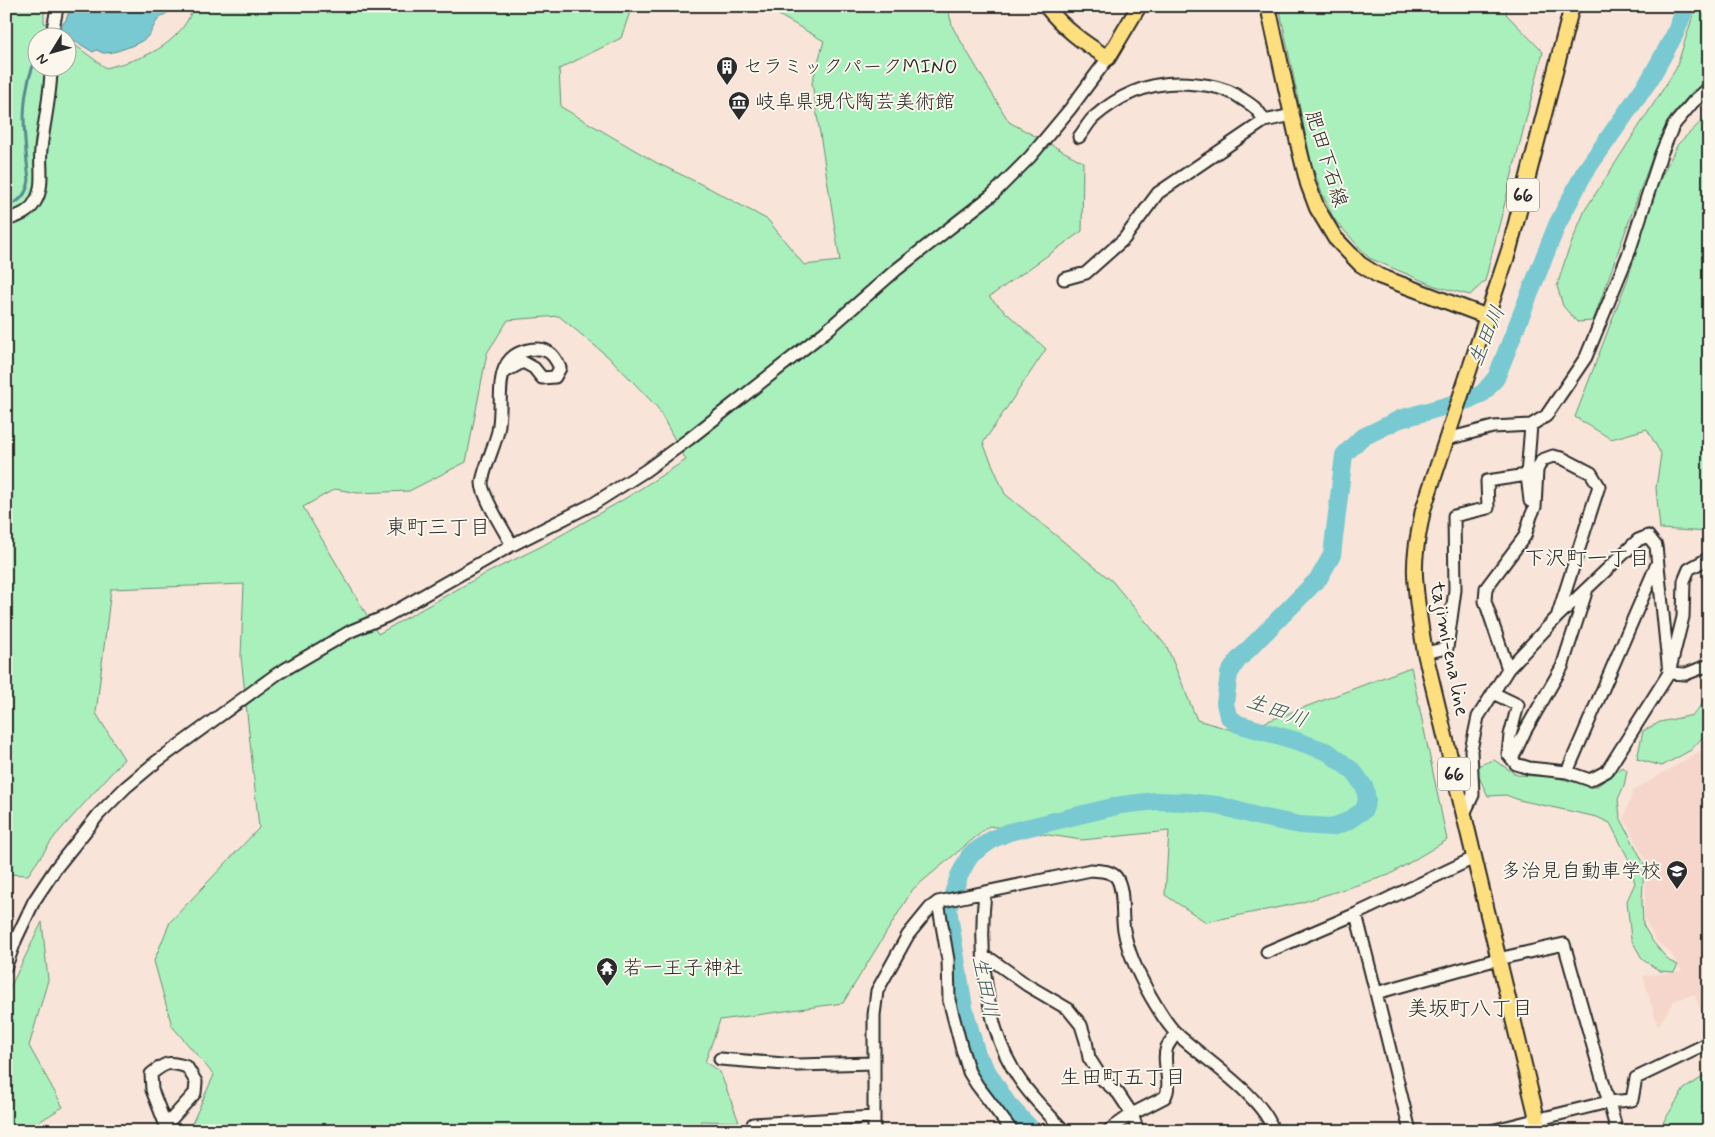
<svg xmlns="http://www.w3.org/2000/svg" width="1715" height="1137" font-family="Mynerve,'Klee One',sans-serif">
	<rect width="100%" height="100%" fill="#f8e4d8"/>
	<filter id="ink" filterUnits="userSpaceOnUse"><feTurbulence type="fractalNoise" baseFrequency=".02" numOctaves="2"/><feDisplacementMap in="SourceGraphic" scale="10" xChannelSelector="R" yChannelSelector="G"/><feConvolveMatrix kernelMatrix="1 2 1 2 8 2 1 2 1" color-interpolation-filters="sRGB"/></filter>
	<g filter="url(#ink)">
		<path fill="#f6d6ca" d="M1709,746V1030L1694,994L1674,1001L1658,1027L1643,976L1682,971L1670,952L1656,941L1644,917L1647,863L1624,818L1633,791Z"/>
		<path fill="#a9f0bd" stroke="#6a8e74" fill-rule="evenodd" d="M6,6H44V23L64,37L38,38V68H68V40L106,68C136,60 163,53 183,27C188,21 191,13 194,6H632L621,38L559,69L561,107L657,163L709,188L768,220L804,265L840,261L812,83L824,41L763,6H947L953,28L1009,122L1083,162L1082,231L989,297L1046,349L983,443L1005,494L1112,581L1167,647L1197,720L1239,732L1411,667L1447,840L1389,875L1300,903L1206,922L1165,895L1169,831L1082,840L989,826L913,889L843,1003L720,1020L705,1062L720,1072L739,1122L701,1121L698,1131H191L190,1128L214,1075L172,1026L154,961L170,922L259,828L241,656L244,584L111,589L96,713L124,759L55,836L28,875L6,874ZM559,316L612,360L657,407L686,460L621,501L542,546L479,577L378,634L303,507L335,489L358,493L409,491L466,462L487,353L508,320Z
			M1279,6H1508L1506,14L1543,52L1485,281L1470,295L1435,286L1369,258L1334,219L1321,191L1311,162Z
			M1696,6H1709V79L1693,91L1671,116L1653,155L1593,321L1577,322L1563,306L1557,286L1567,254L1585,210L1676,69Z
			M1709,114V532L1660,529L1656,488L1661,454L1647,429L1611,439L1575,417L1628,278L1657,185L1678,144Z
			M1709,696V730L1691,750L1662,766L1637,759L1643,731L1660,722L1693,715Z
			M1494,760L1517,775L1553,777L1596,787L1622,767L1627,770L1624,786L1618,799L1620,817L1644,864L1642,901L1643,925L1653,942L1669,961L1678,965L1674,972L1660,971L1643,960L1631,939L1627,901L1635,883L1628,858L1610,823L1597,817L1519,800L1506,795L1488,796L1474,767Z
			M42,922L48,980L29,1046L63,1107L24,1131H6V996Z
			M1709,1073V1131H1661V1126L1684,1089Z"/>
		<path fill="#78c9d1" stroke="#598a8f" d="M71,6H171L169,12C151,21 156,29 146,38C139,44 113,54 104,53C102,53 99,51 97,50L93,52L60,32L59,28L66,20Z"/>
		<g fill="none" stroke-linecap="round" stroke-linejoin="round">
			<path stroke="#598a8f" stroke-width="3" d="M6,206C20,203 27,193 29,180C24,138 18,94 38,55"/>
			<path stroke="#78c9d1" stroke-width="18" d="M1033,1131L1007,1103L977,1055L964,1008L948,909L959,876L970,855L993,839L1009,832L1121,805L1156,801L1187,802L1217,805L1260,817L1300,825L1332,827L1346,822L1364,810L1367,800L1365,788L1354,772L1328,752L1297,741L1238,724L1228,716L1225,703L1229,674L1237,661L1319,578L1332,555L1344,455L1361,438L1400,419L1471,399L1483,393L1496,378L1557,225L1584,173L1650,79L1675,34L1686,6"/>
			<g stroke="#2b2b2b" stroke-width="15">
				<path id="minor" d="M53,38C52,26 56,18 57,6
					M1079,137C1084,131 1088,123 1093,118C1122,92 1157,79 1196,84C1210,85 1224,88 1236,95C1248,103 1258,107 1264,121
					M6,220C18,216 29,213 35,202C45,186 39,166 41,149C44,121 51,95 51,68
					M1064,279L1086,273L1124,239L1158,193L1264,121L1292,115
					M503,373L523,362L534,368L542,378L555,377L560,368C555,357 549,348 536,349C488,352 505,399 498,431C495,445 483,471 482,483C482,496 505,532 512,545
					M1447,439L1493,427L1531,425L1546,416L1586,357L1628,255L1661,154L1673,126L1693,102L1709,88
					M1530,501L1527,475L1531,425
					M1425,653L1447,648L1455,590L1454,516L1488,508L1487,481L1527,475
					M1508,669L1485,601L1486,588L1525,536L1531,516L1535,507L1537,470L1542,460L1553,456L1562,458L1591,473L1599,486L1558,614
					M1669,673L1686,674L1709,665
					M1493,693L1518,705L1510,735L1508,754L1516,764L1529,768L1567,772L1590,780L1607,771L1669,673L1683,617L1684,581L1689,569L1709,558
					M1512,759L1525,731L1562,667L1587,589
					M1567,772L1657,564
					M1464,814L1473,795L1471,750L1478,717L1508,669L1558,616L1638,540L1648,536L1656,546L1669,673
					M985,892C979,948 984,1020 1013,1069C1026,1092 1046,1111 1064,1131
					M938,902L948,960L949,1000L961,1046L969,1072L977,1085L1012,1131
					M1356,914L1376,993
					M1267,952L1356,914L1474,858
					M984,958L992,960L1027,985L1068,1009L1081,1025L1086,1041L1089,1058L1103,1080L1118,1093L1132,1114L1138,1131
					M6,966L16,939L34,901L56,868L99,814L126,787L156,762L277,674L351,631L387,616L512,545L593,504L645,471L689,439L825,332L896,270L992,195L1030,157L1070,109L1108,58
					M720,1059L797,1065L874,1063
					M753,1124L874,1117
					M166,1125L195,1093L196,1082L187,1067C169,1061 166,1062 151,1074L152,1090L168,1131
					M874,1131V1015L877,991L908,935L930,908L938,902L1091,870C1099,871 1110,870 1116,877C1125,889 1121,915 1124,930C1128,954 1139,976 1151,997C1159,1010 1166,1024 1177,1034C1202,1057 1266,1099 1273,1131
					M1108,1131L1132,1114L1165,1097C1173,1082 1161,1063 1167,1047C1169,1043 1173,1038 1176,1033
					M1410,1131L1376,993L1498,959L1564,944L1617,1131
					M1491,1131L1608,1102L1632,1100L1636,1078L1709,1043"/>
			</g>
			<g stroke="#2b2b2b" stroke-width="18">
				<path id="major" d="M1046,6C1064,29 1084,43 1108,58L1139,6
					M1268,6L1300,152L1308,184L1317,208L1335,238L1360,264L1379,276L1488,317
					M1540,1131L1425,653C1421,627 1416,601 1415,575C1414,553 1419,531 1423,510L1509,250L1572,6"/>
			</g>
			<use href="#minor" stroke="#fbf7ec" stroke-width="11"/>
			<use href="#major" stroke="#fedf80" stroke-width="14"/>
		</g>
	</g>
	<defs>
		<g id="building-pin" transform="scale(1.125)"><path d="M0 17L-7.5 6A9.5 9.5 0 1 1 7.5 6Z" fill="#2b2b2b" stroke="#fbf7ec"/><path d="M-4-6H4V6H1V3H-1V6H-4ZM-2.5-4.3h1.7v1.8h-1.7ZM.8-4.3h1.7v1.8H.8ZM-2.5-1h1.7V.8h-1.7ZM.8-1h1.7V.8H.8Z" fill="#fff"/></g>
		<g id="museum-pin" transform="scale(1.125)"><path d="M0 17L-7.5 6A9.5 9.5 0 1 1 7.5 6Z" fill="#2b2b2b" stroke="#fbf7ec"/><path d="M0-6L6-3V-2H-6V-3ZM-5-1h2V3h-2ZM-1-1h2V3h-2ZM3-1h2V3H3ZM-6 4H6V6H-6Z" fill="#fff"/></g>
		<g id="school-pin" transform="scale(1.125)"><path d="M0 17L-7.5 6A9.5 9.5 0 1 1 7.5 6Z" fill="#2b2b2b" stroke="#fbf7ec"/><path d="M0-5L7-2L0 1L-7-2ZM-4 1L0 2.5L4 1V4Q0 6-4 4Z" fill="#fff"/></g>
		<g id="temple-pin" transform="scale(1.125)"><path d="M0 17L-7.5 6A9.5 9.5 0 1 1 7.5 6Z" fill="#2b2b2b" stroke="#fbf7ec"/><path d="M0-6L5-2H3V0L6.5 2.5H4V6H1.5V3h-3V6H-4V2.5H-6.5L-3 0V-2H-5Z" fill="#fff"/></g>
	</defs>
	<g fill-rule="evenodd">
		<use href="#building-pin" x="727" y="67"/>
		<use href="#museum-pin" x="739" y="102"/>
		<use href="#school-pin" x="1677" y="871"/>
		<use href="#temple-pin" x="607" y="968"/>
	</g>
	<g text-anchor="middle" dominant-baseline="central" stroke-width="4" stroke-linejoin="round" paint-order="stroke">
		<g fill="#fbf7ec" stroke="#696865" stroke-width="1">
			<rect x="1507" y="178.5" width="32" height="33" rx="4"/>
			<rect x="1438" y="757.5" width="32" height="33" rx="4"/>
		</g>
		<g font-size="19" font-weight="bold" fill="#2b2b2b">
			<text x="1523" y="195">66</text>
			<text x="1454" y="774">66</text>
		</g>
		<g font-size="20" fill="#2b2b2b" stroke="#fbf7ec" text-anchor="start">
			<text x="743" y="67">セラミックパークMINO</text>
			<text x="755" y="102">岐阜県現代陶芸美術館</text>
			<text x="1661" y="871" text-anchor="end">多治見自動車学校</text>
			<text x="623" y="968">若一王子神社</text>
		</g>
		<g font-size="20" fill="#2b2b2b" stroke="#fbf7ec">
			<text transform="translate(1326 159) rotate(73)">肥田下石線</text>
			<text transform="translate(1449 649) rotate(79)">tajimi-ena line</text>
		</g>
		<g font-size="21" font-style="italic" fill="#425a5d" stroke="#fbf7ec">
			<text transform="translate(1487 336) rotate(-67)">生田川</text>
			<text transform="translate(1277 711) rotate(20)">生田川</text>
			<text transform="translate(985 987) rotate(79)">生田川</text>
		</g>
		<g font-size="21" fill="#2b2b2b" stroke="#fbf7ec">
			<text x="438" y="528">東町三丁目</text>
			<text x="1587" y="559">下沢町一丁目</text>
			<text x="1470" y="1009">美坂町八丁目</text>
			<text x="1123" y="1078">生田町五丁目</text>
		</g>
	</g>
	<rect width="1715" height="1137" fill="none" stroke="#fbf7ec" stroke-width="25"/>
	<rect x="12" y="12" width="1690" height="1112" fill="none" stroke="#2b2b2b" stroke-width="2" filter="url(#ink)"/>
	<g transform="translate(52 52) rotate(233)"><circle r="24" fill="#fbf7ec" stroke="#a8a59f"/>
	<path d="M0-4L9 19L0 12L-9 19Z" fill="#2b2b2b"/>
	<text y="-8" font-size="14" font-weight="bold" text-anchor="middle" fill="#2b2b2b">N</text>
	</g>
</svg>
